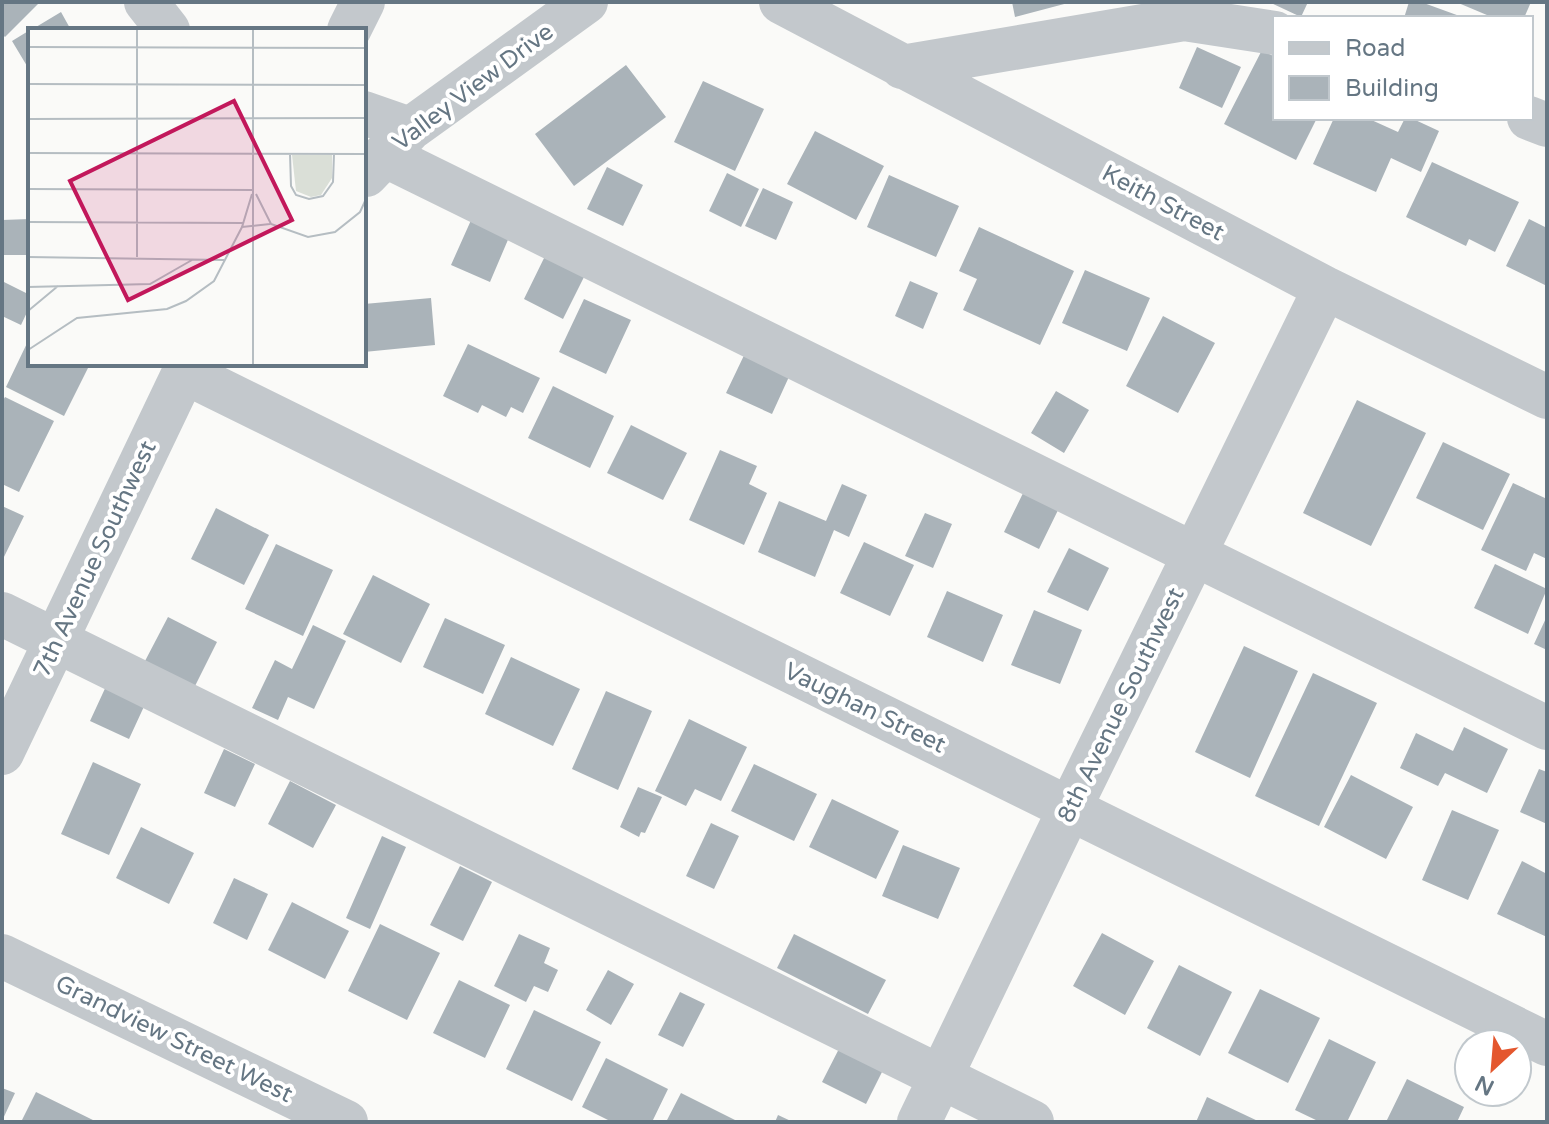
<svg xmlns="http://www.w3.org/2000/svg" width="1549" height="1124" font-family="'Varela Round',sans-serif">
	<rect width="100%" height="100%" fill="#fafaf8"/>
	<path fill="#aab3b9" d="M2,2H40L5,37L2,34Z
		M1012,2H1068V3L1015,17Z
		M1269,2H1308L1301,17Z
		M1409,2H1421L1465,18H1404Z
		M1456,2H1531L1524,18H1494Z
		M61,12L71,30H31Z
		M30,30V71L12,41Z
		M1197,47L1241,67L1222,108L1179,88Z
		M1262,50L1275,57V118H1317L1296,160L1224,124Z
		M626,65L666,117L574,186L535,134Z
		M703,81L764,109L735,171L674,142Z
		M1334,118H1367L1398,132L1405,118H1411L1439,131L1421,172L1391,158L1376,192L1313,164Z
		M815,131L884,166L856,220L787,184Z
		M1432,162L1519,202L1495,252L1469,239L1466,246L1406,217Z
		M607,167L643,185L623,226L587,209Z
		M727,173L759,189L741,227L709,211Z
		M889,175L959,206L936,257L867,227Z
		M763,188L793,202L776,240L745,226Z
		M472,218L510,235L490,282L451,265Z
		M30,219V255H2V220Z
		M1529,219L1547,228V286L1506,266Z
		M979,227L1074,271L1040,345L963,310L977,279L959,271Z
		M547,252L587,271L563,319L524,299Z
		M1085,270L1150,298L1127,351L1062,323Z
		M2,281L30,295V306L21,325L2,316Z
		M910,281L938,293L923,329L895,316Z
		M431,298L435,345L364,352V304Z
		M584,299L631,320L606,374L559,352Z
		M1163,316L1215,343L1178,413L1126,386Z
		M30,337V364H90L64,416L6,387Z
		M468,344L540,378L523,413L511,407L506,417L482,405L478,413L443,396Z
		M748,347L793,368L772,414L726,393Z
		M553,386L614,416L590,468L528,438Z
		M1056,391L1089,410L1064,453L1031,433Z
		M5,397L54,421L19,492L2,484V402Z
		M1357,400L1426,433L1371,546L1303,513Z
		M631,425L687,453L663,500L607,473Z
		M1443,442L1510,474L1483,530L1416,498Z
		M720,450L757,466L749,484L767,493L744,545L689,520Z
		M1513,483L1547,499V559L1534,553L1526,571L1481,550Z
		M842,484L867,495L849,537L834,530L815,577L758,552L779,501L826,521Z
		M1027,485L1062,502L1039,549L1004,532Z
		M2,506L24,516L2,561Z
		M216,508L269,535L244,585L191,559Z
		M925,513L952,524L933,568L905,556Z
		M864,542L914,565L890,616L840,593Z
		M276,544L333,570L303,636L245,609Z
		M1069,548L1109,568L1088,611L1047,592Z
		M1495,564L1547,589L1528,634L1474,608Z
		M373,575L430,604L401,663L343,634Z
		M947,591L1003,615L983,662L927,637Z
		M1034,610L1082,630L1060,684L1011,665Z
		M1547,616V650L1534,644Z
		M168,617L217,642L195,686L145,661Z
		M445,618L505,645L483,694L423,667Z
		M313,625L346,641L314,709L288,697L278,720L252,708L275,660L292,669Z
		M1244,646L1298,671L1250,778L1195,752Z
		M511,657L580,689L553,746L485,714Z
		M1313,673L1377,703L1319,826L1255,796Z
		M108,682L147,700L129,739L90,721Z
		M606,691L652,711L618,790L572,769Z
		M689,719L747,747L721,801L695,789L686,806L655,791Z
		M1464,727L1508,749L1487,793L1445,773L1438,786L1400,768L1416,733L1453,751Z
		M224,749L255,764L235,807L204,793Z
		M93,762L141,784L109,855L61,834Z
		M754,764L817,794L794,841L731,811Z
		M1539,769L1547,772V824L1520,812Z
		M1351,775L1413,807L1386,859L1324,827Z
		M290,781L336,805L313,848L268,824Z
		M638,787L662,797L645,833L641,832L639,837L620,827Z
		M832,799L899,831L876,879L809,847Z
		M1452,810L1499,830L1468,900L1422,880Z
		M711,823L739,836L714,889L686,876Z
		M141,827L194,853L169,904L116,878Z
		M382,836L406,847L370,929L346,918Z
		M903,845L960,868L938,919L882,896Z
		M1522,861L1547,874V937L1497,914Z
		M460,866L492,882L463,941L430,925Z
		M234,878L268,894L247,940L213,923Z
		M292,902L349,931L325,979L268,950Z
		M380,924L440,953L407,1020L348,991Z
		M1102,933L1154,961L1125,1015L1073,986Z
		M519,934L550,948L544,963L558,970L548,992L534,986L526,1002L494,986Z
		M794,934L886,980L868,1014L777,968Z
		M1179,965L1232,992L1200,1056L1147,1028Z
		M608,970L634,984L611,1025L586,1010Z
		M459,980L510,1005L485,1058L433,1033Z
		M1260,989L1320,1018L1288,1083L1228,1053Z
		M680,992L705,1004L683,1047L658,1035Z
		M534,1010L601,1042L572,1101L506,1069Z
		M844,1039L888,1060L866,1104L822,1082Z
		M1329,1039L1376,1062L1347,1122H1320L1295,1110Z
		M606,1058L668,1089L652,1122H612L582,1107Z
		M1407,1079L1464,1107L1457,1122H1386Z
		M2,1088L15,1093L2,1121Z
		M36,1092L97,1122H21Z
		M681,1093L739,1122H666Z
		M1207,1097L1260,1122H1196Z
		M778,1115L793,1122H775Z"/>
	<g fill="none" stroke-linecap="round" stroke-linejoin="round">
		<path stroke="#c3c8cc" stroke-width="44" d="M146,2L168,30
			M781,2L1325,288L1547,397
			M349,30L363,2
			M902,67L1184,19L1275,33
			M364,113L410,129
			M1529,118L1547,125
			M384,155L1547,728
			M366,175L410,129L586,2
			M184,372L1547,1044
			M2,614L1032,1122
			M2,753L188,364
			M2,956L346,1122
			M919,1122L1070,808L1325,288"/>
	</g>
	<g text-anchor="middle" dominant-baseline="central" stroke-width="8" stroke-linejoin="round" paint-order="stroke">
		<g font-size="24" fill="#657683" stroke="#fff">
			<text transform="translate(473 87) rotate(-37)">Valley View Drive</text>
			<text transform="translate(1163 203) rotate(28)">Keith Street</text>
			<text transform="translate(95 559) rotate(-65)">7th Avenue Southwest</text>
			<text transform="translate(1121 705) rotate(-64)">8th Avenue Southwest</text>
			<text transform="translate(865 708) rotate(26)">Vaughan Street</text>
			<text transform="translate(174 1039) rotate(26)">Grandview Street West</text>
		</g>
	</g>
	<g transform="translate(28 28)">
		<rect width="338" height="338" fill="#fafaf8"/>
		<path d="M264,127H304V150L293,167L283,169L268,163Z" fill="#dadfd7"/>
		<path fill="none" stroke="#b5bdc2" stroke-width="2" d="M109,0V229M0,19L338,20M0,56L338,57M0,91L338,90M0,125L338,126M262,126L263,158L268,167L281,171L295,168L305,154L306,126M0,161L226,162M228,166L243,196L280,209L307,204L332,184L338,171M0,194L216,195M214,199L242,196M0,229L196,232M0,259L122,256L164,232M0,283L30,258M0,322L49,290L139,281L158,273L186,253L214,199L224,166M225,338V0"/>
		<path fill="#c2185b" fill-opacity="0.15" stroke="#c2185b" stroke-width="4" d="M206,73L264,192L100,272L42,153Z"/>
		<rect width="338" height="338" fill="none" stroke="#657683" stroke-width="4"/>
	</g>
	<rect width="1549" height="1124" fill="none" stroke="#657683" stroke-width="8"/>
	<rect x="1273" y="16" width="260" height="104" fill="#ffffff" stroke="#c1c8cd" stroke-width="2"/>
	<rect x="1289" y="42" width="40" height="12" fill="#c3c8cc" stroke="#c1c8cd" stroke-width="2"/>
	<text x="1345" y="56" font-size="24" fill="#657683">Road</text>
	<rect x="1289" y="76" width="40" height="24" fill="#aab3b9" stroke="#c1c8cd" stroke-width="2"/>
	<text x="1345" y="96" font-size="24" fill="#657683">Building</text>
	<g transform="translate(1493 1068) rotate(206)"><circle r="38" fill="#ffffff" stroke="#c1c8cd" stroke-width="2"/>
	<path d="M0-6L14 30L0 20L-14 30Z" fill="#e4572e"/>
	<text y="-12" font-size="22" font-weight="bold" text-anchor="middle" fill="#657683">N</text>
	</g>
</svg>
